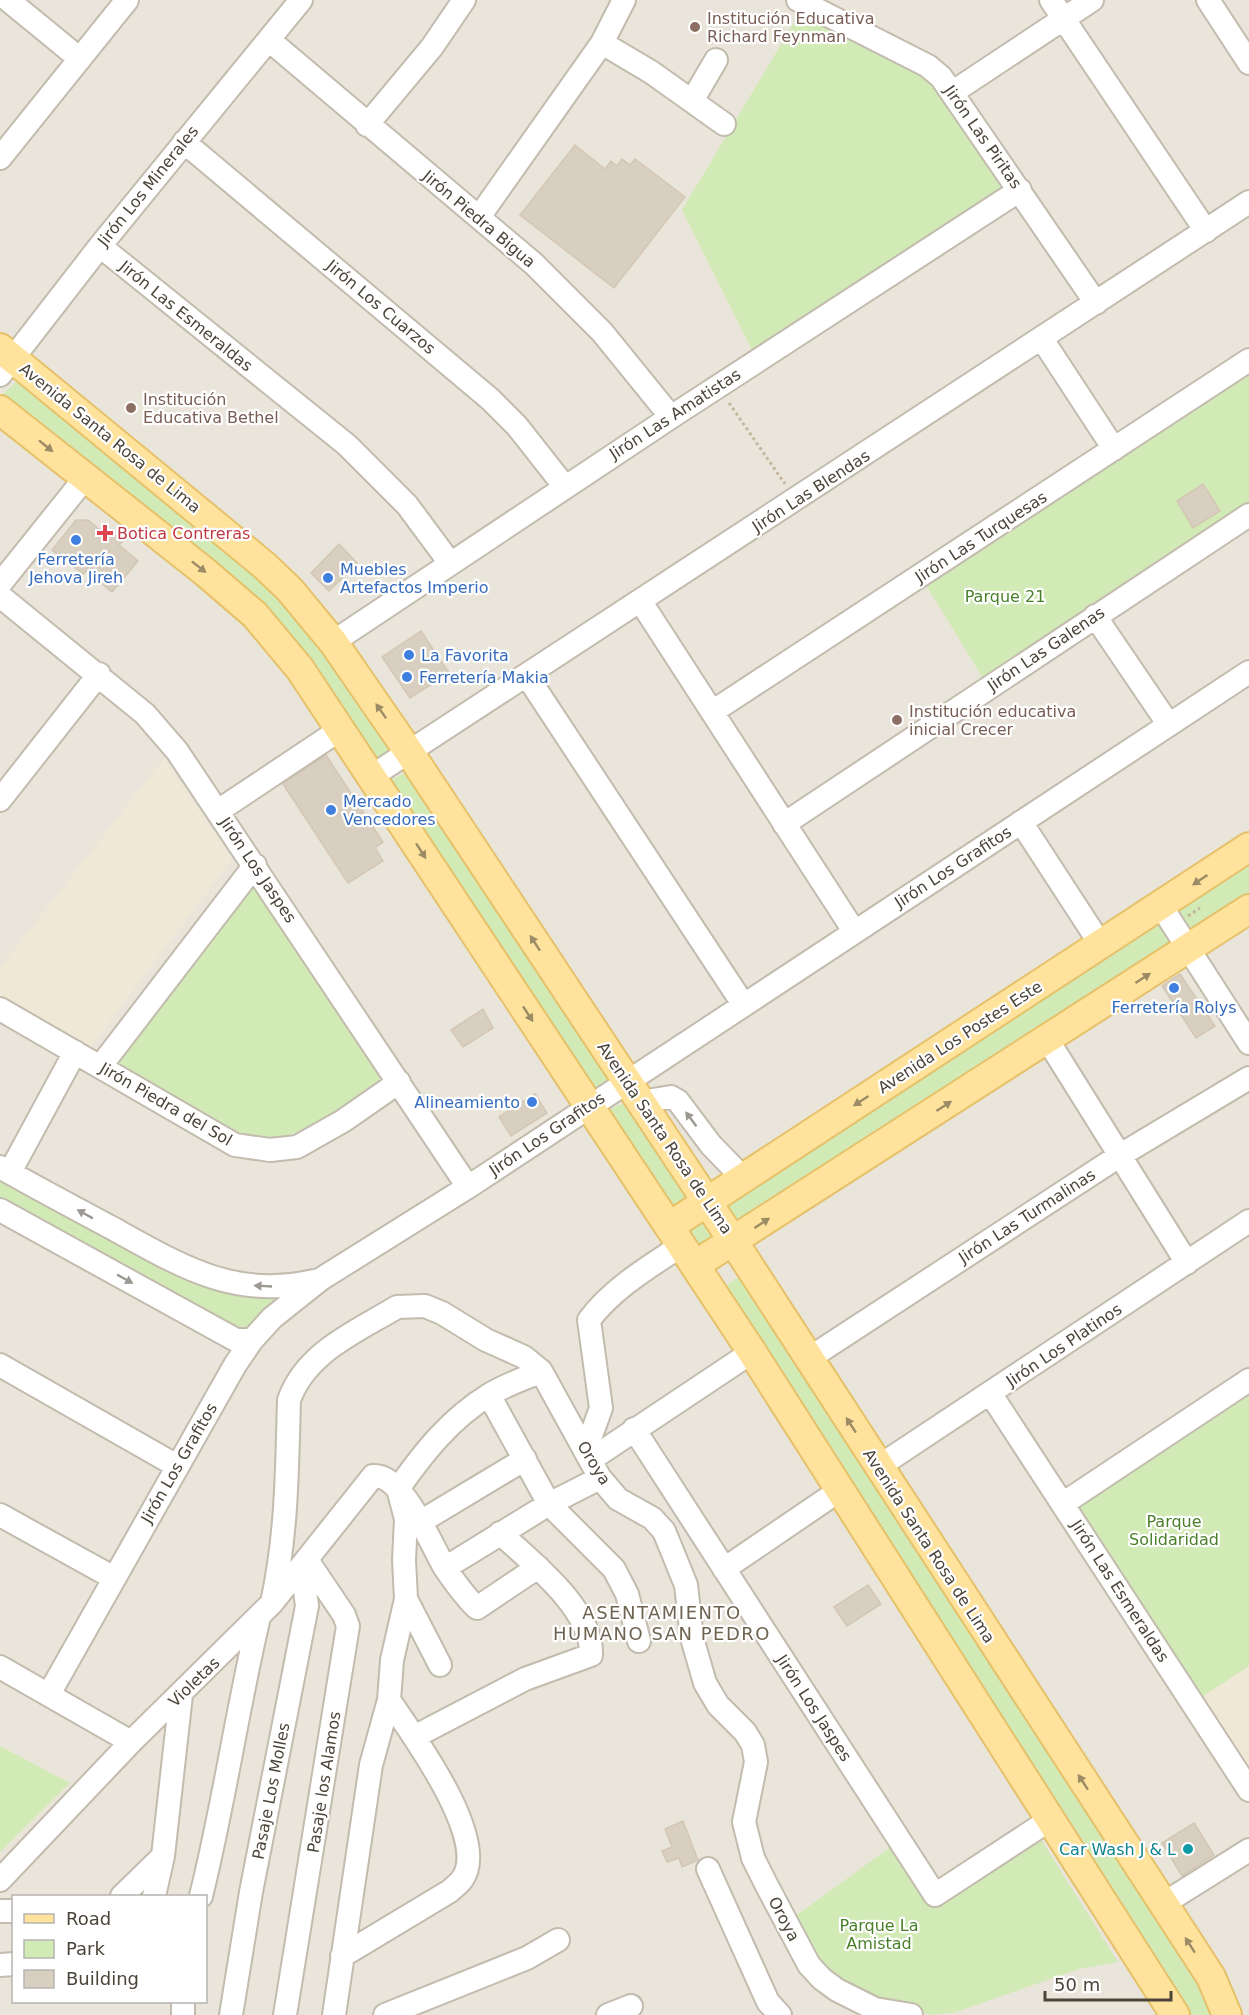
<svg xmlns="http://www.w3.org/2000/svg" width="1249" height="2015" font-family="'DejaVu Sans',sans-serif">
	<rect width="100%" height="100%" fill="#f6f3ec"/>
	<path fill="#eae5da" fill-rule="evenodd" d="M0,0H1249V2015H0ZM14,1896H206V2002H14Z"/>
	<path fill="#efe8d6" d="M164,758L232,859L89,1049L0,997V968Z
		M1249,1666V1773L1200,1698Z"/>
	<path fill="#d2eab5" d="M801,11L924,77L947,104L1009,189L753,352L682,210Z
		M1249,366V506L984,680L923,580Z
		M24,380L285,597L396,747L377,764L312,673L1,396L15,383Z
		M405,773L414,775L614,1074L611,1084L590,1092L388,782Z
		M1249,857V898L1201,929L1189,928L1179,913L1181,902Z
		M248,883L255,884L383,1077L322,1121L292,1134L268,1138L241,1133L115,1063Z
		M1160,923L1171,936L1170,948L746,1219H735L725,1205L1149,924Z
		M625,1103L687,1196L674,1209L606,1118L612,1108Z
		M0,1173L184,1274L277,1293L279,1301L243,1333L0,1204Z
		M704,1219L714,1239L698,1249L685,1231Z
		M746,1276L1219,2015H1184L723,1288L739,1277Z
		M1249,1394V1666L1200,1698L1071,1507Z
		M0,1746L70,1783L0,1852Z
		M1040,1838L1118,1962L1079,1969L956,2012L932,2015L888,2007L826,1972L794,1917L892,1846L935,1907Z"/>
	<path fill="#d8cfc1" stroke="#d3c7b4" stroke-width="1.5" d="M575,145L605,169L611,161L617,166L622,159L630,165L635,159L685,197L614,288L520,215Z
		M1203,484L1220,511L1193,528L1177,501Z
		M76,520H88L100,530L103,526L123,541L119,545L138,561L112,592L86,571L83,574L52,550Z
		M339,544L357,563L329,591L311,573Z
		M421,631L449,673L410,698L382,657Z
		M326,755L383,842L375,848L383,861L348,883L283,784Z
		M1180,974L1215,1026L1196,1038L1162,986Z
		M483,1009L493,1028L463,1047L451,1030Z
		M535,1094L547,1113L511,1136L499,1117Z
		M868,1585L881,1604L847,1626L834,1607Z
		M683,1821L698,1860L682,1867L679,1858L667,1862L662,1851L672,1847L665,1829Z
		M1194,1823L1214,1855L1182,1876L1162,1843Z"/>
	<g fill="none" stroke-linecap="round" stroke-linejoin="round">
		<g stroke="#c2bbae" stroke-width="26">
			<path id="minor" d="M8,0L80,59
				M798,0L928,66L941,77L1096,303
				M1051,0L1206,231
				M1208,0L1249,63
				M269,40L534,264L602,332L671,417
				M602,43L651,72L724,124
				M953,92L1092,0
				M692,101L716,60
				M367,125L432,47L464,0
				M184,142L490,399L517,426L565,487
				M0,158L127,0
				M479,217L602,43L624,0
				M100,246L347,445L407,505L450,563
				M1042,339L1114,449
				M0,375L100,246L301,0
				M0,584L85,478
				M0,596L145,714L177,751L468,1187
				M641,602L854,931
				M1095,616L1169,725
				M333,642L671,417L1020,190
				M527,676L743,1004
				M712,712L1249,360
				M372,776L1249,202
				M0,800L99,674
				M218,811L341,729
				M1021,822L1101,945
				M784,824L1249,515
				M1161,906L1249,1043
				M0,1009L235,1145L270,1150L297,1147L343,1121L399,1082
				M1047,1039L1187,1263
				M100,1067L255,865
				M640,1102L671,1097L678,1101L711,1145L743,1178
				M0,1167C37,1188 75,1208 112,1228C179,1265 234,1300 314,1281
				M10,1172L75,1052
				M0,1210L236,1340H252
				M808,1359L1119,1156L1249,1078
				M0,1365L177,1466
				M990,1393L1249,1790
				M489,1395L549,1504L614,1569L627,1594L639,1641
				M634,1429L935,1895L1051,1819
				M581,1443L592,1433L601,1408L589,1320C613,1288 649,1267 682,1245
				M590,1460L752,1352
				M878,1467L1249,1221
				M1064,1503L1249,1380
				M0,1515L114,1578
				M422,1521L525,1459
				M445,1568L549,1504L600,1478
				M724,1569L840,1490
				M406,1599L440,1665
				M272,1603C287,1534 287,1470 289,1400C306,1352 356,1332 397,1307L425,1306L442,1313L486,1340L524,1357L541,1371L600,1478L618,1499L652,1518L664,1531L686,1585L692,1638L705,1683L718,1705L745,1732L753,1745L756,1762L744,1822L753,1858L766,1884L809,1965L822,1979L837,1990L875,2009L911,2015
				M0,1667L131,1742
				M49,1694L235,1365L252,1340L272,1318L321,1279L468,1187L1249,672
				M414,1737L525,1679L591,1655C593,1609 531,1562 500,1533
				M708,1869L768,2002L780,2015
				M0,1880L131,1742L272,1603L373,1476C403,1473 432,1547 445,1568C454,1581 465,1597 477,1608L538,1567
				M122,1896L163,1856
				M154,1896L163,1856L181,1695
				M201,1896C224,1804 237,1710 259,1617
				M1163,1904L1249,1850
				M0,1911H14
				M342,1956L450,1891C454,1887 460,1883 463,1878C489,1838 412,1734 389,1700
				M0,1965L14,1964
				M183,2015V2002
				M231,2015L251,1892L307,1606L302,1567
				M285,2015L348,1626L344,1615L307,1560
				M334,2015L371,1765L389,1700L392,1660L406,1599L404,1560L406,1519L398,1489C424,1452 450,1419 489,1395C505,1385 524,1379 541,1371
				M385,2015L527,1958L558,1940
				M608,2015L631,2006"/>
		</g>
		<g stroke="#e6c16a" stroke-width="32">
			<path id="major" d="M0,348L265,566L290,590L333,642L409,752L733,1241L1211,1977L1227,2015
				M0,410L205,572L255,615L300,669L752,1352L1175,2015
				M670,1226L1249,847
				M695,1265L1249,909"/>
		</g>
		<path stroke="#c4b79f" stroke-width="3" stroke-dasharray="3 3" stroke-linecap="butt" d="M729,403L785,484
			M1188,916L1200,908"/>
		<use href="#minor" stroke="#fff" stroke-width="22"/>
		<use href="#major" stroke="#ffe39c" stroke-width="28"/>
	</g>
	<defs><path id="oneway-solid" d="M-6-.8H1V-3.2L6.5 0L1 3.2V.8H-6Z" transform="scale(1.5)"/></defs>
	<g fill="#9c8c66">
		<use href="#oneway-solid" transform="translate(46 446) rotate(39)"/>
		<use href="#oneway-solid" transform="translate(199 567) rotate(38)"/>
		<use href="#oneway-solid" transform="translate(381 711) rotate(-125)"/>
		<use href="#oneway-solid" transform="translate(421 851) rotate(57)"/>
		<use href="#oneway-solid" transform="translate(1200 880) rotate(146)"/>
		<use href="#oneway-solid" transform="translate(535 943) rotate(-123)"/>
		<use href="#oneway-solid" transform="translate(1143 978) rotate(-33)"/>
		<use href="#oneway-solid" transform="translate(528 1014) rotate(57)"/>
		<use href="#oneway-solid" transform="translate(861 1101) rotate(147)"/>
		<use href="#oneway-solid" transform="translate(944 1106) rotate(-33)"/>
		<use href="#oneway-solid" transform="translate(762 1223) rotate(-33)"/>
		<use href="#oneway-solid" transform="translate(851 1425) rotate(-123)"/>
		<use href="#oneway-solid" transform="translate(1083 1782) rotate(-123)"/>
		<use href="#oneway-solid" transform="translate(1190 1945) rotate(-123)"/>
	</g>
	<g fill="#9c9892">
		<use href="#oneway-solid" transform="translate(691 1119) rotate(-127)"/>
		<use href="#oneway-solid" transform="translate(85 1214) rotate(-151)"/>
		<use href="#oneway-solid" transform="translate(125 1279) rotate(29)"/>
		<use href="#oneway-solid" transform="translate(263 1286) rotate(-177)"/>
	</g>
	<g fill="#8d6e63" stroke="#fff" stroke-width="2">
		<circle cx="695" cy="27" r="6"/>
		<circle cx="131" cy="408" r="6"/>
		<circle cx="897" cy="720" r="6"/>
	</g>
	<path fill="#e0444e" stroke="#fff" stroke-width="2" d="M102 524h6v6h6v6h-6v6h-6v-6h-6v-6h6z"/>
	<g fill="#3f7fe0" stroke="#fff" stroke-width="2">
		<circle cx="76" cy="540" r="6"/>
		<circle cx="328" cy="578" r="6"/>
		<circle cx="409" cy="655" r="6"/>
		<circle cx="407" cy="677" r="6"/>
		<circle cx="331" cy="810" r="6"/>
		<circle cx="1174" cy="988" r="6"/>
		<circle cx="532" cy="1102" r="6"/>
	</g>
	<circle fill="#0f9aa8" stroke="#fff" stroke-width="2" cx="1188" cy="1849" r="6"/>
	<g text-anchor="middle" dominant-baseline="central" stroke-width="4.5" stroke-linejoin="round" paint-order="stroke">
		<g font-size="16" fill="#785e54" stroke="#fff" text-anchor="start">
			<text x="707" y="18">Institución Educativa<tspan x="707" dy="18">Richard Feynman</tspan></text>
			<text x="143" y="399">Institución<tspan x="143" dy="18">Educativa Bethel</tspan></text>
			<text x="909" y="711">Institución educativa<tspan x="909" dy="18">inicial Crecer</tspan></text>
		</g>
		<g font-size="16" fill="#4b4439" stroke="#fff">
			<text transform="translate(983 137) rotate(55)">Jirón Las Piritas</text>
			<text transform="translate(148 186) rotate(-51)">Jirón Los Minerales</text>
			<text transform="translate(479 219) rotate(40)">Jirón Piedra Bigua</text>
			<text transform="translate(381 307) rotate(40)">Jirón Los Cuarzos</text>
			<text transform="translate(186 316) rotate(39)">Jirón Las Esmeraldas</text>
			<text transform="translate(675 414) rotate(-33)">Jirón Las Amatistas</text>
			<text transform="translate(110 438) rotate(39)">Avenida Santa Rosa de Lima</text>
			<text transform="translate(811 491) rotate(-33)">Jirón Las Blendas</text>
			<text transform="translate(981 537) rotate(-33)">Jirón Las Turquesas</text>
			<text transform="translate(1046 649) rotate(-34)">Jirón Las Galenas</text>
			<text transform="translate(953 867) rotate(-33)">Jirón Los Grafitos</text>
			<text transform="translate(258 870) rotate(56)">Jirón Los Jaspes</text>
			<text transform="translate(960 1037) rotate(-33)">Avenida Los Postes Este</text>
			<text transform="translate(166 1104) rotate(30)">Jirón Piedra del Sol</text>
			<text transform="translate(547 1134) rotate(-34)">Jirón Los Grafitos</text>
			<text transform="translate(665 1138) rotate(56)">Avenida Santa Rosa de Lima</text>
			<text transform="translate(1027 1216) rotate(-33)">Jirón Las Turmalinas</text>
			<text transform="translate(1064 1345) rotate(-34)">Jirón Los Platinos</text>
			<text transform="translate(179 1463) rotate(-60)">Jirón Los Grafitos</text>
			<text transform="translate(594 1463) rotate(58)">Oroya</text>
			<text transform="translate(929 1546) rotate(57)">Avenida Santa Rosa de Lima</text>
			<text transform="translate(1120 1591) rotate(57)">Jirón Las Esmeraldas</text>
			<text transform="translate(194 1682) rotate(-44)">Violetas</text>
			<text transform="translate(814 1708) rotate(57)">Jirón Los Jaspes</text>
			<text transform="translate(324 1782) rotate(-81)">Pasaje los Alamos</text>
			<text transform="translate(271 1791) rotate(-79)">Pasaje Los Molles</text>
			<text transform="translate(784 1919) rotate(62)">Oroya</text>
		</g>
		<g font-size="16" fill="#be3a42" stroke="#fff" text-anchor="start">
			<text x="117" y="533">Botica Contreras</text>
		</g>
		<g font-size="16" fill="#366cbe" stroke="#fff" text-anchor="start">
			<text x="76" y="559" text-anchor="middle">Ferretería<tspan x="76" dy="18">Jehova Jireh</tspan></text>
			<text x="340" y="569">Muebles<tspan x="340" dy="18">Artefactos Imperio</tspan></text>
			<text x="421" y="655">La Favorita</text>
			<text x="419" y="677">Ferretería Makia</text>
			<text x="343" y="801">Mercado<tspan x="343" dy="18">Vencedores</tspan></text>
			<text x="1174" y="1007" text-anchor="middle">Ferretería Rolys</text>
			<text x="520" y="1102" text-anchor="end">Alineamiento</text>
		</g>
		<g font-size="16" fill="#4a7f2a" stroke="#fff">
			<text x="1005" y="596">Parque 21</text>
			<text x="1174" y="1521">Parque<tspan x="1174" dy="18">Solidaridad</tspan></text>
			<text x="879" y="1925">Parque La<tspan x="879" dy="18">Amistad</tspan></text>
		</g>
		<g font-size="16" fill="#0d838f" stroke="#fff" text-anchor="end">
			<text x="1176" y="1849">Car Wash J &amp; L</text>
		</g>
		<g font-size="18" letter-spacing="1.5" fill="#6e6250" stroke="#fff">
			<text x="662" y="1612">ASENTAMIENTO<tspan x="662" dy="21">HUMANO SAN PEDRO</tspan></text>
		</g>
	</g>
	<rect x="12" y="1895" width="195" height="108" fill="#ffffff" stroke="#b7b4b0" stroke-width="1.5"/>
	<rect x="24" y="1914" width="30" height="9" fill="#ffe39c" stroke="#b7b4b0" stroke-width="1.5"/>
	<text x="66" y="1925" font-size="18" fill="#4b4439">Road</text>
	<rect x="24" y="1940" width="30" height="18" fill="#d2eab5" stroke="#b7b4b0" stroke-width="1.5"/>
	<text x="66" y="1955" font-size="18" fill="#4b4439">Park</text>
	<rect x="24" y="1970" width="30" height="18" fill="#d8cfc1" stroke="#b7b4b0" stroke-width="1.5"/>
	<text x="66" y="1985" font-size="18" fill="#4b4439">Building</text>
	<path d="M1045 1991v9h126v-9" fill="none" stroke="#4b4439" stroke-width="3"/>
	<text x="1054" y="1991" font-size="18" fill="#4b4439" stroke="#ffffff" stroke-width="4.5" paint-order="stroke">50 m</text>
</svg>
